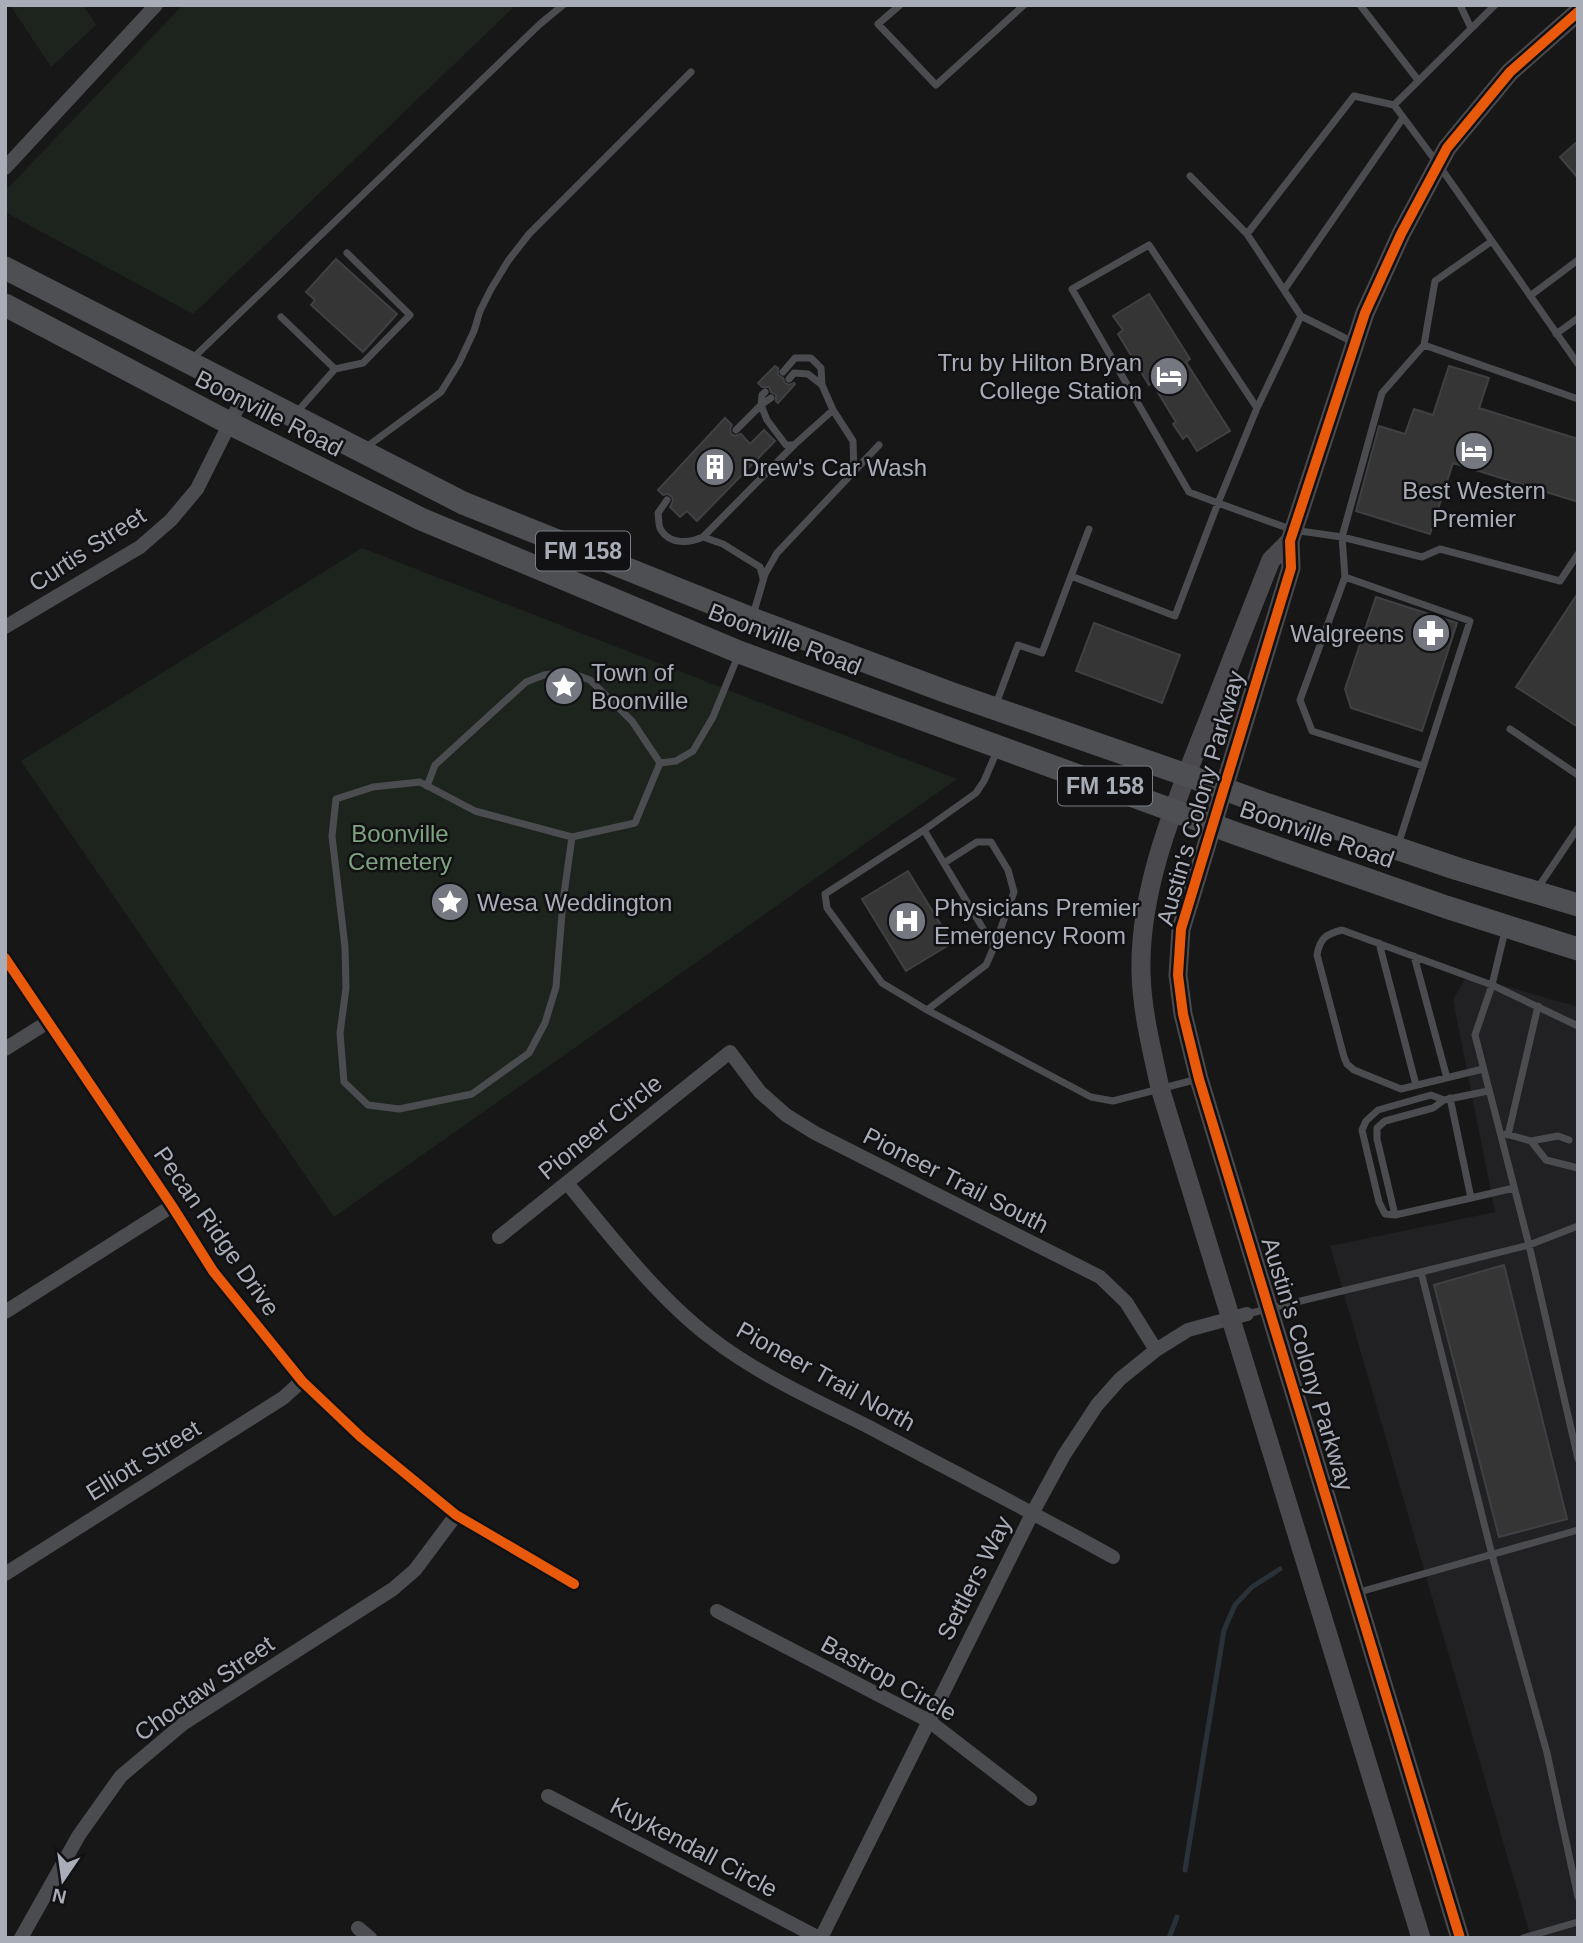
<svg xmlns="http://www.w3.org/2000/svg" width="1583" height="1943" font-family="Helvetica,sans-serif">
	<rect width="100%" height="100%" fill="#171717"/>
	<path fill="#212123" d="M1467,975L1578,1007V1938H1531L1330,1246L1495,1212L1453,1000Z"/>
	<path fill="#1d241e" d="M10,5H83L96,25L51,67Z
		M183,5H516L193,314L5,212V191Z
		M362,548L957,779L334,1217L21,761Z"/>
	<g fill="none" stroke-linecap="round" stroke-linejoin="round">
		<path stroke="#2a3239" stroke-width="5" d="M1185,1870L1224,1630L1235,1605L1252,1587L1280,1569
			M1169,1938L1177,1917"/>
	</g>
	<path fill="#353536" stroke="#3f4043" stroke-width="2" d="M1578,141V178L1560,157Z
		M336,259L397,314L363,352L311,305L315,300L306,292Z
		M1149,294L1190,359L1186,362L1230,431L1197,451L1187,435L1183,439L1173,424L1176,422L1152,383L1149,385L1118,334L1123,330L1113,316Z
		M775,366L778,368V375L783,378L785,383L789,385L794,383L795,384L778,403L776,401V395L771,392L769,387H762L758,383Z
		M1449,366L1489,378L1479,408L1578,439V502L1453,463L1430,534L1356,511L1379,426L1405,434L1414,409L1433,415Z
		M725,418L732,425L730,429L731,434L735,436L741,434L750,444L764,430L775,441L697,521L687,511L680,517L670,507L673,501L672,497L668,494L663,495L658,490Z
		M1578,593V727L1516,687Z
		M1376,597L1457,623L1422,731L1351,708L1345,689Z
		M1094,623L1180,655L1162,703L1076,671Z
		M908,871L952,943L906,971L862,899Z
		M1504,1265L1567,1519L1499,1537L1434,1285Z"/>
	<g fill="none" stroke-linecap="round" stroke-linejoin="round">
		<path stroke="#4b4c50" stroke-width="7" d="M900,5L878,24L936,85L1024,5
			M1360,5L1418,80
			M1460,5L1471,28
			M1495,5L1394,105L1438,164L1578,364
			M1190,176L1247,234
			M1284,290L1403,118
			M1530,296L1578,260
			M281,317L335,369L297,412
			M1556,334L1578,318
			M1355,343L1301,316L1247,234L1354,96L1394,105
			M1424,345L1578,399
			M191,360L540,24L563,5
			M335,369L363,363L410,315L347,253
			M783,372L795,358H811L821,368L822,385
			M789,379L794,373L808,374L822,385L833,410L853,441L854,472
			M771,398L761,405L767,420L786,445H794
			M1257,408L1149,245L1072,289L1189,492L1218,503L1257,408L1301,316
			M736,430L761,405L762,395L765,392
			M365,448L441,392L459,363L474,331L480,311L491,289L508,261L529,234L691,72
			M667,500L658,513C659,518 658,526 661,530C670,545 690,543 703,537L794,445L833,410
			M703,537L723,544L760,567L763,578
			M1071,576L1089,529
			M1345,577L1300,700L1312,731L1423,766
			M753,615L765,574L777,553L879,445
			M996,704L1018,645L1042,653L1071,576L1175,616L1218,503L1293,530L1342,537L1422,557L1440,549L1560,581L1578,554
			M1510,729L1578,775
			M997,751L984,781L976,793L924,830L825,894L827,908L882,983L927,1010L1091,1097L1113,1101L1198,1079
			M660,763L676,761L693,751L713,717L738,656
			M427,786L435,765L526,682L544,675L568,672L590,680L632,721L660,763
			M924,830L994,947L986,965L927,1010
			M572,837L563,901L556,987L545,1023L529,1053L472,1094L399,1109L368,1105L344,1082L340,1033L346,988L345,947L332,836L336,799L373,787L420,782L475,811L572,837L635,823L660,763
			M1398,845L1470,621L1345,577L1342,537L1382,393L1424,345L1435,281L1492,241
			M944,863L977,842H991L1008,870L1014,892L994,947
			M1537,889L1578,828
			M1505,931L1492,985L1475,1035L1529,1245L1578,1459
			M1379,943L1416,1085
			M1414,956L1447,1078
			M1483,1069L1401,1089L1354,1070L1347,1064L1344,1057L1317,955C1320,938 1326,934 1342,930L1492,985L1578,1026
			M1450,1098L1471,1198L1514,1188
			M1444,1100L1431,1095L1378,1110L1366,1121L1362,1130L1379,1202L1385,1214L1395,1215L1471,1198
			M1506,1134L1531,1141L1546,1160L1578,1168
			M1508,1135L1538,1006
			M1531,1141L1558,1136L1569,1140
			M1395,1215L1377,1139V1128L1385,1121L1433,1108L1444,1100L1488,1091
			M1421,1272L1529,1245L1578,1226
			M1247,1314L1421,1272L1492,1555L1547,1753L1578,1897
			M1356,1593L1578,1530
			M1523,1938L1578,1922"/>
		<path stroke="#4b4c50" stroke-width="14" d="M5,168L156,5
			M5,627L140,547L171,520L197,489L246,391
			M5,958L172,1206L213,1271L302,1381L362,1438L456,1515L574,1584
			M5,1049L48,1022
			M567,1183C610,1235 657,1297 711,1338C759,1375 815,1400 869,1427C950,1470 1032,1512 1113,1557
			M499,1237L730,1052L760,1092L786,1115L815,1133L1100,1277L1126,1302L1156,1350
			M5,1312L172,1206
			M5,1574L283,1398L302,1381
			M717,1611L929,1721L1030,1799
			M548,1796L819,1938
			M358,1928L370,1938
			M21,1938L79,1835L121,1776L184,1723L393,1589L415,1570L456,1515
			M821,1938L1033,1512L1064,1455L1097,1405L1120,1379L1156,1350L1188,1330L1247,1314"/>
		<path stroke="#4a4a4e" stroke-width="19" d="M1290,541L1271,560C1248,617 1226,675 1203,733C1173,809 1139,890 1141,973C1142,1012 1152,1050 1160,1088L1421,1938
			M1460,1938L1199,1079L1183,1014L1178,975L1181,929L1291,568L1290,541L1365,313L1401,234L1447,148L1510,72L1578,12"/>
		<path stroke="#4d4f52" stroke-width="23" d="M5,268L463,503L752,619L950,693L1186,775L1268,805L1458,869L1578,905
			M5,305L231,424L421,519L739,652L1240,835L1446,907L1578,949"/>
		<g stroke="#111113" stroke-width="15">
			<path id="cycleway" d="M5,958L172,1206L213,1271L302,1381L362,1438L456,1515L574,1584
				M1460,1938L1199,1079L1183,1014L1178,975L1181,929L1291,568L1290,541L1365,313L1401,234L1447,148L1510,72L1578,12"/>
		</g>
		<use href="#cycleway" stroke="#e8590c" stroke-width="10"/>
	</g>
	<defs>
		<g id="hotel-disc" transform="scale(2.0125)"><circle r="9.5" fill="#757880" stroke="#111113"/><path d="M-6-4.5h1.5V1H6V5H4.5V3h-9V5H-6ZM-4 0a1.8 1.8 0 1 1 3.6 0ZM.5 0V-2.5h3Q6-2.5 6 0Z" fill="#fff"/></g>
		<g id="building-disc" transform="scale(2.0125)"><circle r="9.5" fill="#757880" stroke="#111113"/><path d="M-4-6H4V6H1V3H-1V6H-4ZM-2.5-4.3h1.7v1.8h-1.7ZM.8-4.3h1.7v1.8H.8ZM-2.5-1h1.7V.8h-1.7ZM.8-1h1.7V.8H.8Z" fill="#fff"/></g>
		<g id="pharmacy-disc" transform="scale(2.0125)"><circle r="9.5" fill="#757880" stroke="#111113"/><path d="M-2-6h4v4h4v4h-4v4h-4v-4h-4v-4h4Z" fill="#fff"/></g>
		<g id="sight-disc" transform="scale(2.0125)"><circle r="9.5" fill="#757880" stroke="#111113"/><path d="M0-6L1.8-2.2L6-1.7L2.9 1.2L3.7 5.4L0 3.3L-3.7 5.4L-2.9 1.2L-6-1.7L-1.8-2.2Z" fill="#fff"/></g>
		<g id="hospital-disc" transform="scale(2.0125)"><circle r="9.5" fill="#757880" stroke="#111113"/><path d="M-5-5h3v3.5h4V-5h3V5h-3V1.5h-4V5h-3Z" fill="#fff"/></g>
	</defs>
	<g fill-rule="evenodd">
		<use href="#hotel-disc" x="1169" y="376"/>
		<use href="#hotel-disc" x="1474" y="451"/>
		<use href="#building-disc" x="715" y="467"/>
		<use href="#pharmacy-disc" x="1431" y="633"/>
		<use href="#sight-disc" x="564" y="686"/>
		<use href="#sight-disc" x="450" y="902"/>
		<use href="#hospital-disc" x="907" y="921"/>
	</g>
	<g text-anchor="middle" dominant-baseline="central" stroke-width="5" stroke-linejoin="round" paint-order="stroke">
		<g fill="#111113" stroke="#7b7e86" stroke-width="2">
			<rect x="536" y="531.5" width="94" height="39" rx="5"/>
			<rect x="1058" y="766.5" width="94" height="39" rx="5"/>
		</g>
		<g font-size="23" font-weight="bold" fill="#a8adb8">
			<text x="583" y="551">FM 158</text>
			<text x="1105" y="786">FM 158</text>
		</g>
		<g font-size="24" fill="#a8adb8" stroke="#111113" text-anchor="start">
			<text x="1142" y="362" text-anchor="end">Tru by Hilton Bryan<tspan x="1142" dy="28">College Station</tspan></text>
			<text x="742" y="467">Drew's Car Wash</text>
			<text x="1474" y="490" text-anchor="middle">Best Western<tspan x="1474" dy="28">Premier</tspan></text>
			<text x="1404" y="633" text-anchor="end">Walgreens</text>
			<text x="591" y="672">Town of<tspan x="591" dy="28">Boonville</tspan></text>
			<text x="477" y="902">Wesa Weddington</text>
			<text x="934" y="907">Physicians Premier<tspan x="934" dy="28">Emergency Room</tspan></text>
		</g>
		<g font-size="24" fill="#a8adb8" stroke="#111113">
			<text transform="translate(269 413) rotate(27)">Boonville Road</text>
			<text transform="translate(87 549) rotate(-33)">Curtis Street</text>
			<text transform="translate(785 639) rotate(21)">Boonville Road</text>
			<text transform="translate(1200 798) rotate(-74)">Austin's Colony Parkway</text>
			<text transform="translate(1317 834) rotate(19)">Boonville Road</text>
			<text transform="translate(600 1127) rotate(-39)">Pioneer Circle</text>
			<text transform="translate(956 1180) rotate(27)">Pioneer Trail South</text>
			<text transform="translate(217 1231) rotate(55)">Pecan Ridge Drive</text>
			<text transform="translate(1308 1364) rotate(73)">Austin's Colony Parkway</text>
			<text transform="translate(826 1376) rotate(29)">Pioneer Trail North</text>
			<text transform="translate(143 1460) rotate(-32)">Elliott Street</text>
			<text transform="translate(974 1578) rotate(-63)">Settlers Way</text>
			<text transform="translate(889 1678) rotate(29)">Bastrop Circle</text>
			<text transform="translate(204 1688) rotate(-35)">Choctaw Street</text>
			<text transform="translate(694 1847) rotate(28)">Kuykendall Circle</text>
		</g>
		<g font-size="24" fill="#7fa381" stroke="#111113">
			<text x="400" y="833">Boonville<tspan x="400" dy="28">Cemetery</tspan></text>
		</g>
	</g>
	<rect width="1583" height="1943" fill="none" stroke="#a8adb8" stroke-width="14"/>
	<g transform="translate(63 1880) rotate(193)" stroke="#111113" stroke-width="5" paint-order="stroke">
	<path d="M0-5L12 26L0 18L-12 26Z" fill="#a8adb8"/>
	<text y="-10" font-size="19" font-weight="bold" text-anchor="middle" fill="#a8adb8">N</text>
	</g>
</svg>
